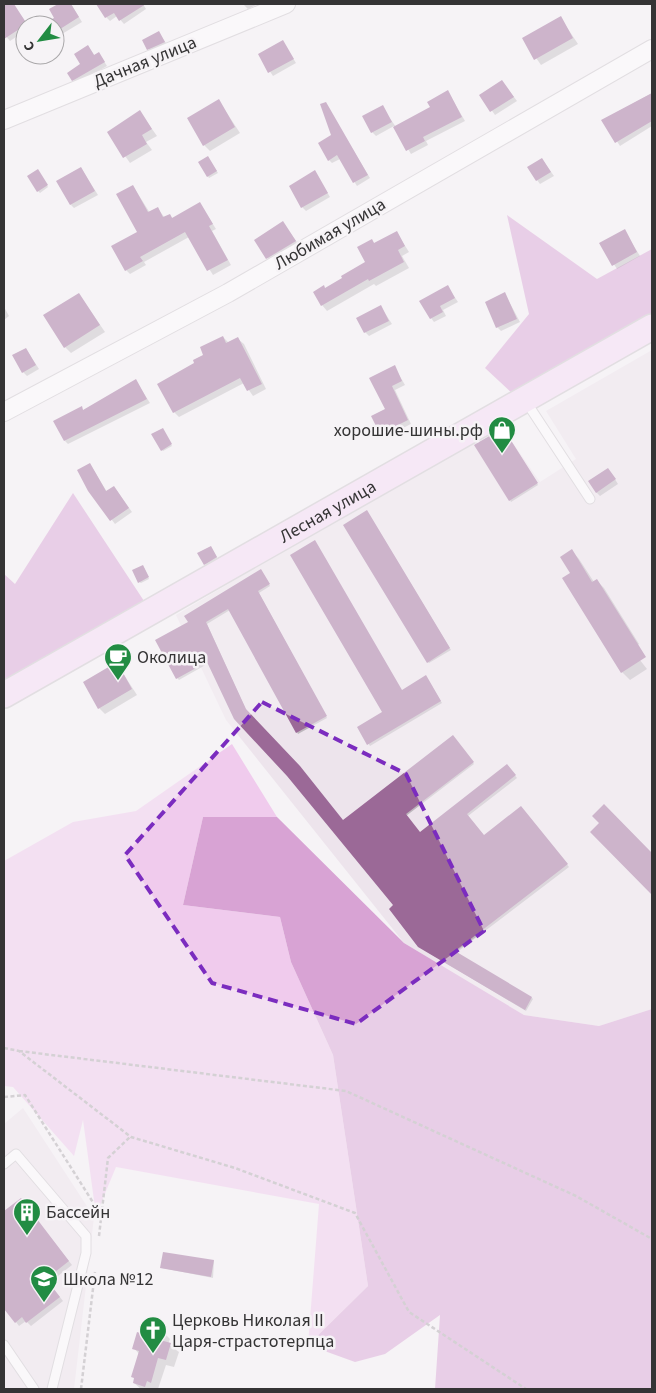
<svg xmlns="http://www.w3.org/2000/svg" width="656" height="1393" font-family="'Source Sans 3',sans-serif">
	<rect width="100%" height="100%" fill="#f6f3f6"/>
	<path fill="#ede4ec" d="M652,350V1009L599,1026L524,1015L404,943L226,720L176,615L499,423L540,482L576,459L546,411Z
		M23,1108L94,1217L74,1389H4V1124Z"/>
	<path fill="#f0cbed" d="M232,744L277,817H203L183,905L280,917L291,962L333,1055L368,1286L308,1345L319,1204L116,1167L96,1215L83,1120L74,1156L13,1087L4,1086V861L73,822L136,811Z"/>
	<path fill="#d8a3d4" d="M507,215L597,279L652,249V315L514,395L485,368L529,314Z
		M73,493L146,604L4,684V574L15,584Z
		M203,817H277L404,943L524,1015L599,1026L652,1009V1389H435L440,1315L385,1354L355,1362L308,1345L368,1286L333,1055L291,962L280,917L183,905Z"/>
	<path fill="#0003" d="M60,4H71L82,22L62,34L52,21L56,18L51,10Z
		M105,4H143L146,9L124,24L117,16L110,21L106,17L100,7Z
		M243,4H258L248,9Z
		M16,9L28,25H25V31L10,41L4,34V18Z
		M560,17L578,44L541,65L523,39Z
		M159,33L168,46L152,53L148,49Z
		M283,42L296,63L273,76L259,55Z
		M88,46L95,56L102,58L107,66L76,84L73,80L82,64Z
		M502,81L517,101L495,115L481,95Z
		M448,92L465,121L426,141L428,145L411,154L394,126L376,136L372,132L382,107L396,127L431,108Z
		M652,93V126L620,146L603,120Z
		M219,101L240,133L210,151L204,145Z
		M325,103L370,178L357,186L340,159L332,163L329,160L333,136Z
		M140,112L157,136L146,142L152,150L130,163L109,133Z
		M209,159L218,173L209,178L199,162Z
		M542,159L554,176L540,184L537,180Z
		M81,168L98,195L74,208L71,205Z
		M39,172L48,187L40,193L38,191Z
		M315,172L330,197L306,211L302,207Z
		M133,186L150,213L158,209L165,218L170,215L173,219L200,204L216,229L212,231L231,265L213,275L189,237L144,262L146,265L130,274L126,270L139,232Z
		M283,223L299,245L271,262L267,258Z
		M624,230L640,256L617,269L601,244Z
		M397,233L409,252L402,256L409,268L376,286L374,284L327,311L322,305L326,289L367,263L371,240L375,244Z
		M448,287L458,302L443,310L446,316L434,322L431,318Z
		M79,294L105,332L71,353L65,347Z
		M505,294L520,322L501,331L497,327Z
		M4,307L9,316L4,320Z
		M381,307L392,324L369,336L365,332Z
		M223,337L229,343L238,339L244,344L266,389L253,396L244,383L179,417L174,412L196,364Z
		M26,349L39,369L27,376L23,372Z
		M394,366L405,385L395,390L411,424L385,437L381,433Z
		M136,381L150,403L68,444L65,441L81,408L84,411Z
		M164,431L172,446L163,451L162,450Z
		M505,431L538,485L511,502L510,500Z
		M90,464L107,492L117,491L132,512L115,524L89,490Z
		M611,473L618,484L600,496L596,492Z
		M368,513L451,650L429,663L428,662Z
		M212,549L218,559L206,565L205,564Z
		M572,551L579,559L594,582L596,580L604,588L639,644L632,650L647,669L630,680L622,672L571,574Z
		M144,568L149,579L141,583L139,582Z
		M262,572L270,586L259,593L327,718L298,734L230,610L207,624L247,712L343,822L453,737L474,764L406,816L420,834L507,765L517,778L468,816L484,836L521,807L569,867L456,953L532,998L533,999L526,1011L421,948L395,906L209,663L179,680L177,678L189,623Z
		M117,664L137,695L105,714L99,708Z
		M427,678L442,703L370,746L358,728L383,713L402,691Z
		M21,1200L72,1265L49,1283L63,1301L31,1326L26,1321L19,1326L4,1306V1213Z
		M214,1261L213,1278L162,1268Z
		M162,1331L170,1339L168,1344L179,1352L174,1367L166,1365L158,1389H141L134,1383L139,1354L134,1348L145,1336Z"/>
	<path fill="#9b6997" d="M4,4H14L27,24L4,39Z
		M58,4H71L79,17L57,31L50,20L54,18L49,9Z
		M96,4H146L119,21L114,13L105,18Z
		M561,16L573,38L534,60L522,38Z
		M159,31L165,42L147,50L142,40Z
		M283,40L294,59L268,73L258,54Z
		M88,45L94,55L99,52L105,62L72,81L67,73L80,64L74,54Z
		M502,80L514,97L490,112L479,95Z
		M448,90L462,117L423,137L425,141L406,151L393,127L430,107L427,102Z
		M652,93V121L615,143L601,120Z
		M219,99L235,127L203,146L187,118Z
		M326,102L368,175L353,183L337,155L328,161L318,143L331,135L320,104Z
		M383,105L392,122L371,133L362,116Z
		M140,110L152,129L142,135L147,144L123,158L107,132Z
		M208,156L217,171L207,177L198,162Z
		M542,158L551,172L536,181L527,167Z
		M81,167L95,191L70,205L56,181Z
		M38,169L48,185L37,192L27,176Z
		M315,170L328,193L301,208L289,186Z
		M133,185L148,212L158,207L163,217L170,214L172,218L200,202L213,224L209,226L228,260L207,271L185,232L140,257L143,261L125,271L111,246L137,232L116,194Z
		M283,221L296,241L266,259L254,240Z
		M625,229L637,252L612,266L599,243Z
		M397,231L405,246L398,250L404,262L369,281L368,279L321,306L313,292L324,285L325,288L342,278L341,276L365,262L357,247L372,239L374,243Z
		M448,285L455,298L440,306L443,312L430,319L419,301Z
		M505,292L517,319L496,328L485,302Z
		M79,293L100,325L64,348L43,315Z
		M381,305L389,321L364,333L356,318Z
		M223,336L226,343L238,337L262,384L247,391L240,378L173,413L157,384L194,363L193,360L203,355L200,347Z
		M26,348L36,365L22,373L12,355Z
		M395,365L402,381L392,386L408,420L380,434L371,416L385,409L369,378Z
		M136,379L147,399L64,441L53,421L82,406L83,410Z
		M163,428L172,444L161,451L151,434Z
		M503,428L538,483L509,501L474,445Z
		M90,463L106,491L114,486L129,508L110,521L88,491L77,470Z
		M608,468L616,479L596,493L588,481Z
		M367,510L450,648L427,663L343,525Z
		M315,540L402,690L426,675L441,701L367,745L357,727L382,712L290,555Z
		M211,546L217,557L204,565L197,553Z
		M572,549L592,582L597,579L646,657L621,673L562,578L570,573L560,557Z
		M143,565L149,577L138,583L132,570Z
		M261,569L270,584L258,591L327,716L296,733L228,609L206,622L246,709L300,766L343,820L453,735L474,762L406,814L420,832L507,764L516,775L467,814L484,835L521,806L568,864L455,951L532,997L525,1010L418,947L389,909L393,905L287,776L234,719L207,662L176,679L155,640L188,622L184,616Z
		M117,662L132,689L98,709L83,682Z
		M604,804L652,853V895L590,832L599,823L592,816Z
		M21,1198L69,1261L46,1279L60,1297L26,1323L22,1317L15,1323L4,1309V1211Z
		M163,1252L214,1260L211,1277L160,1268Z
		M147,1325L163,1330L160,1340L171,1343L166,1360L158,1358L151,1383L147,1381L145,1387L133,1383L134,1378L131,1377L139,1351L132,1349L137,1332L144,1334Z"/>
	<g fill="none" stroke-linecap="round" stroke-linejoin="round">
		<g stroke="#c9c6c9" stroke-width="11">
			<path id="lane" d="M525,400L590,499
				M4,1164L16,1154L86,1236V1253L52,1389
				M4,1345L34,1389"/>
		</g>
		<g stroke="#c9c6c9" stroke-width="20">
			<path id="street" d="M4,120L286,4
				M4,412L228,293L652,49"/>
		</g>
		<g stroke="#c9c6c9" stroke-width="28">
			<g id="secondary">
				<path id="s1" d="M4,695L652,327"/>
			</g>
		</g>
		<path stroke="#aba8ab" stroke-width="2.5" stroke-dasharray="4 2.5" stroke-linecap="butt" d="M4,1048L19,1051L131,1137L235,1168L355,1213L409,1312L526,1389
			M19,1051L346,1091L576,1196L652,1239
			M4,1097L25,1095L101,1215
			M99,1236L108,1158L130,1137
			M81,1389L95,1272"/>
		<use href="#lane" stroke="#fff" stroke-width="9"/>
		<use href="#street" stroke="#fff" stroke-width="18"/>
		<use href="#secondary" stroke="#f7dcf5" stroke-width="25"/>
	</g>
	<path d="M0 0H656V1393H0ZM262,702L406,774L484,931L356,1024L212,983L125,855Z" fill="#f6f3f6" fill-opacity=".55" fill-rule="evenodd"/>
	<path fill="none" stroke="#7b2cbf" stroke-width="4" stroke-dasharray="10 6" stroke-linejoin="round" d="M262,702L406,774L484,931L356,1024L212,983L125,855Z"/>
	<defs>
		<g id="shop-pin" transform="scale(1.4375)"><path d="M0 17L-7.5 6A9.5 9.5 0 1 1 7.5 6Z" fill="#228c43" stroke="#f6f3f6"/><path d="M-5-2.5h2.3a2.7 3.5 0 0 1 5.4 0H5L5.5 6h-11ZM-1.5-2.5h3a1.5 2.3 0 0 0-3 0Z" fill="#fff"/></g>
		<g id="cafe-pin" transform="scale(1.4375)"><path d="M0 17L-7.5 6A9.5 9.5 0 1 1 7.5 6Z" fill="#228c43" stroke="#f6f3f6"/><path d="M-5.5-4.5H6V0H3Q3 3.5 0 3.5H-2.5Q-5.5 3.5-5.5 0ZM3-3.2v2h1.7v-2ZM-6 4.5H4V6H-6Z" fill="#fff"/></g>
		<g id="building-pin" transform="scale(1.4375)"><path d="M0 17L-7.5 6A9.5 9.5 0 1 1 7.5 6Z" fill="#228c43" stroke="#f6f3f6"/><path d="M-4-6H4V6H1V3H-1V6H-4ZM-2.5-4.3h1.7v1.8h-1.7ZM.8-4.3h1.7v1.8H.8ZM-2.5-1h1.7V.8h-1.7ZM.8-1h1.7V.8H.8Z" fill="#fff"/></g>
		<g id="school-pin" transform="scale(1.4375)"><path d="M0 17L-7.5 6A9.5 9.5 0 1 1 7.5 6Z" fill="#228c43" stroke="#f6f3f6"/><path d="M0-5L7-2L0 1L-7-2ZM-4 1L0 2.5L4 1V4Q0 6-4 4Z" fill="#fff"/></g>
		<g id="church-pin" transform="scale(1.4375)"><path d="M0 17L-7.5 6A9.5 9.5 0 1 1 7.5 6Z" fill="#228c43" stroke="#f6f3f6"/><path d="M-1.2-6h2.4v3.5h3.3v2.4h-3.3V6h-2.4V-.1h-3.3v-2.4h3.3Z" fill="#fff"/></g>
	</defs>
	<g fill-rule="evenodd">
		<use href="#shop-pin" x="502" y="430"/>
		<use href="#cafe-pin" x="118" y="657"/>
		<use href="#building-pin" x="27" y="1212"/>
		<use href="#school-pin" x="44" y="1279"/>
		<use href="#church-pin" x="153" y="1330"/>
	</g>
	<g text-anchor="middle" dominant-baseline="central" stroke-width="5" stroke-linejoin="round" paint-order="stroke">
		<g font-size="18" fill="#353435" stroke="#f6f3f6">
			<text transform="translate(145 62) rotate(-22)">Дачная улица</text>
			<text transform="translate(330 234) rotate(-30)">Любимая улица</text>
			<text stroke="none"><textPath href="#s1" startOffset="372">Лесная улица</textPath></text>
		</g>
		<g font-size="18" fill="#353435" stroke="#f6f3f6" text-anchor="start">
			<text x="483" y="430" text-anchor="end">хорошие-шины.рф</text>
			<text x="137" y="657">Околица</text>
			<text x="46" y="1212">Бассейн</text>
			<text x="63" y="1279">Школа №12</text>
			<text x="172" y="1320">Церковь Николая II<tspan x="172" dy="21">Царя-страстотерпца</tspan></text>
		</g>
	</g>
	<rect width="656" height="1393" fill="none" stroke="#353435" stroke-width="10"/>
	<g transform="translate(40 40) rotate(239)"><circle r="24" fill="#f6f3f6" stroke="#a9a7a9"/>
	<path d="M0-4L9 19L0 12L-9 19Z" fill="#228c43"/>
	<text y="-8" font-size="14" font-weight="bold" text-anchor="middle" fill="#353435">С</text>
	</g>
</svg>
